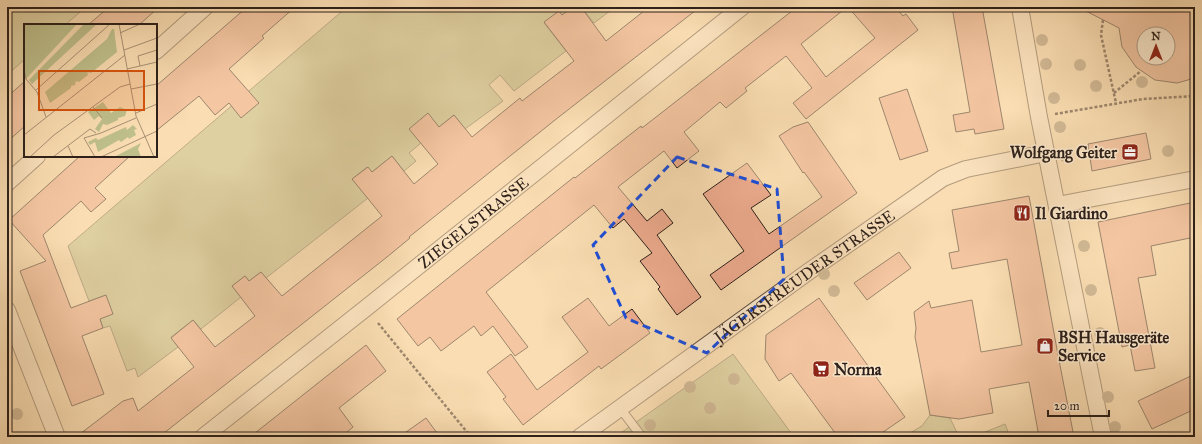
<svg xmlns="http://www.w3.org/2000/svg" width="1202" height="444" font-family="'IM FELL Great Primer',serif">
	<rect width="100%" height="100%" fill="#faddb2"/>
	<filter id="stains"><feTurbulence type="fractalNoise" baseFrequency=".005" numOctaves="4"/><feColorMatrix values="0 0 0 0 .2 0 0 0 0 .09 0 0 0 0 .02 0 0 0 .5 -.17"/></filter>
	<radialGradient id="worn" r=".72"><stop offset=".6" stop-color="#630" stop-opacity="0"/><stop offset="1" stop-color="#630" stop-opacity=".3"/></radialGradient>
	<path fill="#bfc08c" stroke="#767053" d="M7,7H86L65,25H25V59L7,75Z
		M347,7H573L571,27L559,11L544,23L566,51L514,91L500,75L489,85L503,101L465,129L454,115L439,127L428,114L421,143L409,153L416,161L404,171L392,156L372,172L367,167L352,179L368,198L266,278L261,272L249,281L245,276L232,286L241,297L201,329L193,320L171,337L178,347L138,377L135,368L127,371L110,326L103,328L100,319L106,295L89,301L68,246Z
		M581,7H615L594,23Z
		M733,354L794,437H615Z
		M930,415L950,418L959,437H903L922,426Z
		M1005,424L1010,437H973Z"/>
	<path fill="#edab8e" stroke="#2d201a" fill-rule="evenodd" d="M109,7H159L139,25H88Z
		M247,7H295L262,36L264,38L229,69L259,103L241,118L229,103L215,115L199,96L156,131V86Z
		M573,7H581L606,41L649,7H700L555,120L409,237L410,238L387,257L159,437H76L123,401L133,398L138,411L194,367L171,338L193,320L215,347L255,316L232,286L245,276L249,281L261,272L282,296L382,216L352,179L368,167L372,172L392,156L414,184L438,164L409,129L428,113L439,127L454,115L472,137L520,98L522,101L574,61L544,22L559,11L562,15Z
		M797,7H847L801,44L826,77L875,38L848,7H895L903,16L906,14L918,30L806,119L793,103L812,88L786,56L745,88L747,91L726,108L720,102L684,132L699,151L677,168L664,151L618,187L647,221L662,209L673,223L657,235L701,297L677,315L658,289L660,287L640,261L652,253L624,219L613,228L594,205L486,292L528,347L515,356L493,326L481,336L474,326L441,351L430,337L418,346L397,319L574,177L575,178L641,126L642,128Z
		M952,7H982L1004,129L975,134L974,129L956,132L953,115L970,112Z
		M1078,7H1195V78L1177,83L1155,80L1149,76L1136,67L1122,47L1119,28ZM1144,34H1168V58H1144Z
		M25,81V126L7,142V97Z
		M907,89L928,151L900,160L879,98Z
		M808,122L857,193L721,290L710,275L744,251L703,194L747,163L771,195L751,208L769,234L822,197L804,172L803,173L779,136L793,127Z
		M1146,133L1151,159L1092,171L1088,144Z
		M80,156H130L95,188L106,199L91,212L81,201L43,235L71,308L106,295L113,314L100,319L103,328L82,336L104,394L72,406L20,271L46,261L9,220Z
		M1029,196L1058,355L1074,437H1039L1029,382L989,389L993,413L959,419L930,415L915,337L916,328L914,312L929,301L931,308L972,300L981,352L1022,345L1007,259L952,269L949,253L959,251L952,210Z
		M1195,202V237L1151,246L1156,275L1138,278L1155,368L1135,371L1130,345L1122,347L1098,222Z
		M899,252L911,268L867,300L854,283Z
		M588,298L609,326L632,309L650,333L601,369L599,366L523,425L503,399L506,397L487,372L511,354L537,390L588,352L562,317Z
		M819,298L905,417L876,437H838L791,373L779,381L765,359L766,335Z
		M366,345L386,371L339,408L353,427L341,437H250Z
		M1195,374V409L1152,429L1138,401Z
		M426,418L440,437H399Z"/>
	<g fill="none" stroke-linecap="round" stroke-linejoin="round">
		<g stroke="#604f40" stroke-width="10">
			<path id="lane" d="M620,408L642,437"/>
		</g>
		<g stroke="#604f40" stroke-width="18">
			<g id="street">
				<path d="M1020,7L1039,117L1103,437"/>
				<path d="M156,51L205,7"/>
				<path d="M7,183L37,156"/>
				<path d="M1057,205L1195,179"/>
				<path d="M7,310L57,437"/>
				<path id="s1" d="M203,437L366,308L742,7"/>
				<path id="s2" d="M580,437L808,272L943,178L966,169L1046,153"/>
			</g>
		</g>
		<path stroke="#2d201a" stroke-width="2.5" stroke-dasharray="3 2" stroke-linecap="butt" d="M1103,20L1101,35L1116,103
			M1114,93L1141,71
			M1055,114L1143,99L1195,96
			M378,323L471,437"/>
		<use href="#lane" stroke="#fce9cd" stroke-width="8"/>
		<use href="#street" stroke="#fce9cd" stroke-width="16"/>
	</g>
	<g fill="#a18f71">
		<circle cx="1042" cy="40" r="6"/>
		<circle cx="1046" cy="64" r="6"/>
		<circle cx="1080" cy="65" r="6"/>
		<circle cx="1142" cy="82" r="6"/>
		<circle cx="1096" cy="86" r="6"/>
		<circle cx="1054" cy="98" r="6"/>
		<circle cx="1060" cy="127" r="6"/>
		<circle cx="1168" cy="151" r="6"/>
		<circle cx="1065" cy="156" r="6"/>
		<circle cx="1084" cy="246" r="6"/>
		<circle cx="824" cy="274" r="6"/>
		<circle cx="1091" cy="290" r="6"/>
		<circle cx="834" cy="291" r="6"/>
		<circle cx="1100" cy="333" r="6"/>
		<circle cx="734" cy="379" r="6"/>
		<circle cx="690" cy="387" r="6"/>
		<circle cx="1108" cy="397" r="6"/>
		<circle cx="710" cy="408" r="6"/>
		<circle cx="17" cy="414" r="6"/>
		<circle cx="650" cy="425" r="6"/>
		<circle cx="1115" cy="427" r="6"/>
	</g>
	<path d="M0 0H1202V444H0ZM677,157L777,189L784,279L707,353L626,318L593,245Z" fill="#faddb2" fill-opacity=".55" fill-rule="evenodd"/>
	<path fill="none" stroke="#1d4ed8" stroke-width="3" stroke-dasharray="8 5" stroke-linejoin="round" d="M677,157L777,189L784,279L707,353L626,318L593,245Z"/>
	<defs>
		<g id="office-square" transform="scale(0.9)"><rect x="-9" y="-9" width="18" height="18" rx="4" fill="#8f2418" stroke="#fce9cd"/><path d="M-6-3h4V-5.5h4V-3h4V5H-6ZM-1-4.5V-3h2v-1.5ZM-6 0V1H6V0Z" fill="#fff"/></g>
		<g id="restaurant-square" transform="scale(0.9)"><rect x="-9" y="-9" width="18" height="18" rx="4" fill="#8f2418" stroke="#fce9cd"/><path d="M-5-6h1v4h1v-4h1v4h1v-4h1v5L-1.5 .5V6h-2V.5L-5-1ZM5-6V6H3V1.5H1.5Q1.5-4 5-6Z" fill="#fff"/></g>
		<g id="shop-square" transform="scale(0.9)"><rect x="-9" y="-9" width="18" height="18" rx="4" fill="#8f2418" stroke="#fce9cd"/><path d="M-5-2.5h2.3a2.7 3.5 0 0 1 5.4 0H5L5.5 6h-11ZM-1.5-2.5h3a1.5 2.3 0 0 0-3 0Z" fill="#fff"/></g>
		<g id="supermarket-square" transform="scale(0.9)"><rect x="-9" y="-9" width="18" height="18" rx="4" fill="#8f2418" stroke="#fce9cd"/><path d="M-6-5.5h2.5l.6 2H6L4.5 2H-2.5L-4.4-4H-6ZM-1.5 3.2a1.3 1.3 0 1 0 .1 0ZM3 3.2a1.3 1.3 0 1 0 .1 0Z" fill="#fff"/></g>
	</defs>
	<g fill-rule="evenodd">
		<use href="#office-square" x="1130" y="152"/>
		<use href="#restaurant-square" x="1022" y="213"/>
		<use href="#shop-square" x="1045" y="346"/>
		<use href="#supermarket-square" x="821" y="369"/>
	</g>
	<g text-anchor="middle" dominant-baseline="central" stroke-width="3" stroke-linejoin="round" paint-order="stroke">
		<g font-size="16" font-weight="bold" fill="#2d201a" stroke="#fce9cd" text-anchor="start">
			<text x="1117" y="152" text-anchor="end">Wolfgang Geiter</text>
			<text x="1035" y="213">Il Giardino</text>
			<text x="1058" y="337">BSH Hausgeräte<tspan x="1058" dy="18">Service</tspan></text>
			<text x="834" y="369">Norma</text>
		</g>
		<g font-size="16" fill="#2d201a" stroke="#fce9cd">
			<text stroke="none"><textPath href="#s1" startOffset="345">ZIEGELSTRASSE</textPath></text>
			<text stroke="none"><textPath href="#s2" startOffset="276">JÄGERSFREUDER STRASSE</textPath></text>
		</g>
	</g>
	<g transform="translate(24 24)">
		<rect width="133" height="133" fill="#faddb2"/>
		<path d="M0,0H53L0,57ZM60,0H73L8,60L5,56ZM88,5H90L93,28L67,49L64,48L65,50L63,48L64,51L55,58L52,57L51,61L47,62V64L26,79L21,68L83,15ZM79,78L87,89L96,83L103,86L101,92L94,94V96L83,101L79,100L75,108L71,105L78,95L75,92L70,96L64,88ZM109,101L113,105L110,106L112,111L105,115L104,113L97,118L95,116L74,128L71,118L66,121L64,118L72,114L74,116L102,103L103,106ZM117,119L114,125L117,133H90Z" fill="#bfc08c"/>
		<path fill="none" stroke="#a89175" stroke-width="1" d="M95,0L112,92L130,133M96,9L116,0M100,26L133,14M116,42L114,32L133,26M103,45L133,38M0,46L2,55L13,68L22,93M107,65L133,60M12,66L86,0M69,83L78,94M112,89L133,80M0,111L101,31M60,114L77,109L112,94M60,114L71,133M44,122L49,133M6,133L30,111L96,63L106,60M29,133L66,105L72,109M77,133L133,107"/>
		<path fill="#d5530d" fill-opacity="0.15" stroke="#d5530d" stroke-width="2" d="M15,47H120V86H15Z"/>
		<rect width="133" height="133" fill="none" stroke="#2d201a" stroke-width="2"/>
	</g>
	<rect width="1202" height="444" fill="none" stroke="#faddb2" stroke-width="24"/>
	<rect x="8" y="8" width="1186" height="428" fill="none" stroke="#2d201a" stroke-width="2"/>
	<rect x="12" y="12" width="1178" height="420" fill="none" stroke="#2d201a"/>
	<g transform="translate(1156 46)"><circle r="19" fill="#fce9cd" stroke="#a99985"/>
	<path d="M0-3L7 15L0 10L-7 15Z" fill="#8f2418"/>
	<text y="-6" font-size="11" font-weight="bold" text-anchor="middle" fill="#2d201a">N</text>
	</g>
	<path d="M1048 410v6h61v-6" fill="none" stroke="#2d201a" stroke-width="2"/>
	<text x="1054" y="410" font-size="12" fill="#2d201a" stroke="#fce9cd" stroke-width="3" paint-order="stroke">20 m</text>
	<rect width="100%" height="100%" filter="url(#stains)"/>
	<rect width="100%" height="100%" fill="url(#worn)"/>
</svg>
